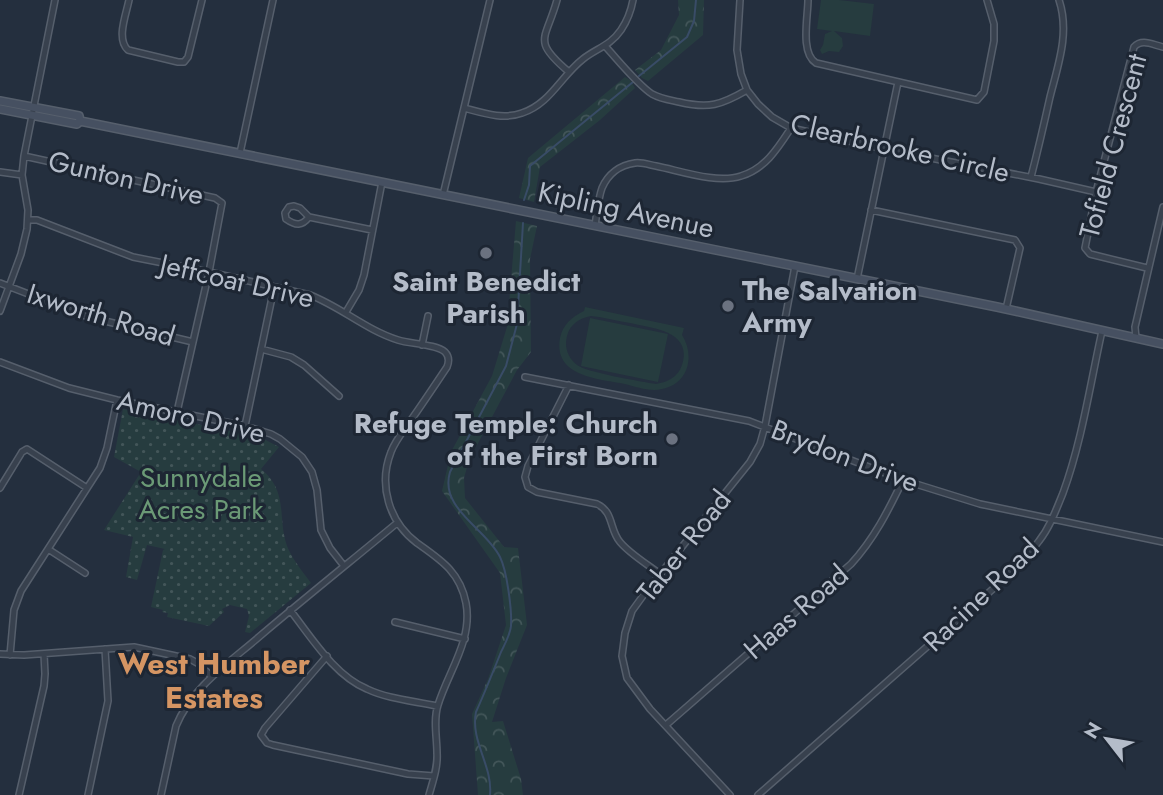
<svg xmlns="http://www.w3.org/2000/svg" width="1163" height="795" font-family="Jost,sans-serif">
	<defs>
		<pattern id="forest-crowns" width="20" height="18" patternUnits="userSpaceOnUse" patternTransform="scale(1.75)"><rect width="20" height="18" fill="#263c3f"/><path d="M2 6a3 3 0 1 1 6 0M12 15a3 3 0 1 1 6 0" fill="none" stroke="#435659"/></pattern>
		<pattern id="park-dots" width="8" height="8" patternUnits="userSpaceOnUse" patternTransform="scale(1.75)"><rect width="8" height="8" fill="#263c3f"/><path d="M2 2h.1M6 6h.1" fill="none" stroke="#435659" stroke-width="1.8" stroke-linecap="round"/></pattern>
	</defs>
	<rect width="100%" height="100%" fill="#242f3e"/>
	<path fill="#263c3f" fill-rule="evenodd" d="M821,0H839L874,4L870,36L834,31L842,38L843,46L839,52L829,51L822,54L820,50L823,45L825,34L832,31L817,29Z
		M585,307L684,328L682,335C695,355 689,384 662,389C650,392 637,387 625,384C599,379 553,377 560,338C563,324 572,317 584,311ZM591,316C604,317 617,321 630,323C652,328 693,331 682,365C678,377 668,382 656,384C643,382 585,372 577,365C568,358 564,347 567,336C570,324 580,318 591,316Z
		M590,318L668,334L658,382L581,366Z"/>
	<path fill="url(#forest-crowns)" d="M678,0H704L703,35L648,81L642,78L635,70L661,50L679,15Z
		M625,77L630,80L635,88L600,120L540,167L534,202L519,198L528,158Z
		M516,221L537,226L530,259L531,352L517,370L469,460L464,478L465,498L504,547L518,548L527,625L506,678L492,722L503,721L521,779L523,795H478L472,714L488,679L506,625L500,573L442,491L451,452L492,376L507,327Z"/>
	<path fill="url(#park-dots)" d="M123,409L260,437L279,447L261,469C289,492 277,517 287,546C292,559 303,572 311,583L250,633L245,632L249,616L247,609L230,605L222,609L224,612L209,626L167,617L168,613L162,612L163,610L151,607L163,550L165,549L147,545L137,580L126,577L133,537L104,530L141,472L114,457Z"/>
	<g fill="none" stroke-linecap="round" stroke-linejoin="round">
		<path stroke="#394c67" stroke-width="2" d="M639,76L687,37L694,21L696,0
			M524,200L529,185L530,166L633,82
			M490,795C493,766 470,741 476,712C485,692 493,672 501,652C505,644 510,635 511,626C512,610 507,571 500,557C486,528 439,509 450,472L506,366L517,324L523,223"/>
		<g stroke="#565f6c" stroke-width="8">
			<path id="street" d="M129,0C126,15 116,39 128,50L178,62H184L188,57L202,0
				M557,0C546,40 531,40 569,72
				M740,0L737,50L741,74L747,90L758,104L772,117L791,128L884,149L1039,179L1096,192
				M808,0C808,17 800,53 816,63L977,100L984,92L994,41V24L987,0
				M605,46C618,60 637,84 652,94C661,99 670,100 679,102C709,109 721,105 747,90
				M464,108C483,113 503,120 522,113C550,104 561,76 583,59C597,48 610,46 621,30C627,21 631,11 633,0
				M240,153L273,0
				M24,156L215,198L222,203L209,272L177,412
				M0,172L22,175
				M1031,177C1038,150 1044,124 1050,97C1058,65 1070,33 1059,0
				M443,195L490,0
				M871,210L1015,240L1020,248L1006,309
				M309,217C302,226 296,226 286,219L285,213L289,207L294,206L300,208L309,217L372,230
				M28,220H37L133,257L209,272L310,295C341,307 366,330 398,340C410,344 436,344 445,352C450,357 449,362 447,367C435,385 423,403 411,420C404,430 395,441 391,452C378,485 389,522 417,543C441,560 460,572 466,603C473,640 448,672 438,705C433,720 437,738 437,753C438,767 433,781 429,795
				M595,225C597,214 598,199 602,188C608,174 620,165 635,163C642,162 650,165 656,166C681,171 717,184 741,176C765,169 778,148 791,128
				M1147,268L1090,254L1085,248L1096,192L1134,47C1142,38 1153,45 1163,47
				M857,279L898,82
				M0,283L88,317L193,342
				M0,311L21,254L27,229L28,210L22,175L24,156L55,0
				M346,312L359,290L364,275L382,182
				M1136,338L1135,327L1163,207
				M422,345L428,316
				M261,349L291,357L304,365L339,396
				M0,362L69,388L117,400L245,426L271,434L280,439L302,457L312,472L317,490L321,530L330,548L344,566
				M525,377L749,421L903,480L980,504L1163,542
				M569,385L528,466L525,477L528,487L537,492L597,504C614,512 609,529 620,542C630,554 647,564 660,574
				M245,426L274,288
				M0,488L22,452L27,449L87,488
				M48,549L85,573
				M290,610C312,638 334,675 367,689C388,699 414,701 437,706
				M395,622L465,639
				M0,654L24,655L134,647L190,659L199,664L212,677
				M10,655L14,610L21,591L100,468L107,448L117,400
				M327,656L265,728L261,735L267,743L273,745L408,774L434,776
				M666,725L851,564C874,539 888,511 903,480
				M19,795L44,686L45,674L44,654
				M88,795L108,701L105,649
				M161,795L176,726C192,687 229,663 260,636C305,598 351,561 397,523
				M730,795L650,709L627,678L622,656L625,633L632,611L645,593L750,462L760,444L765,426L795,266
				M758,795L994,588C1010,573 1026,559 1039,541C1050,527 1056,510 1063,493C1082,441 1090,385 1102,331"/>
		</g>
		<g stroke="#565f6c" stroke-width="10">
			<path id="secondary" d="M0,101L79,116L80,121
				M0,109L77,124L80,121L997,307L1163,344"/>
		</g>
		<use href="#street" stroke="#38414e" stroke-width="5"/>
		<use href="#secondary" stroke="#465061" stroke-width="7"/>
	</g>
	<g fill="#6b7280" stroke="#1d2633" stroke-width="2.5">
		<circle cx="486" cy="253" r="7"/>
		<circle cx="728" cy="306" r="7"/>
		<circle cx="672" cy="439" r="7"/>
	</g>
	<g text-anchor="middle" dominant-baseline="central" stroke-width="6" stroke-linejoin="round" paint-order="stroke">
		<g font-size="28" fill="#b4bcc9" stroke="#1d2633">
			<text transform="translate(1113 146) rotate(-75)">Tofield Crescent</text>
			<text transform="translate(900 148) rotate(13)">Clearbrooke Circle</text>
			<text transform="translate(126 178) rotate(13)">Gunton Drive</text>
			<text transform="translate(626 210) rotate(12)">Kipling Avenue</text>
			<text transform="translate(237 281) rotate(13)">Jeffcoat Drive</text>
			<text transform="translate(101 315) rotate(17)">Ixworth Road</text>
			<text transform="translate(191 417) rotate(13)">Amoro Drive</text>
			<text transform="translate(845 456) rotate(21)">Brydon Drive</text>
			<text transform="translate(684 546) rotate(-52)">Taber Road</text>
			<text transform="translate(981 595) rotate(-44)">Racine Road</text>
			<text transform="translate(796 612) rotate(-41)">Haas Road</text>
		</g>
		<g font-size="28" font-weight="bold" fill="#b4bcc9" stroke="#1d2633">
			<text x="486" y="281">Saint Benedict<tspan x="486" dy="32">Parish</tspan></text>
			<text x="742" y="290" text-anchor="start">The Salvation<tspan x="742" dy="32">Army</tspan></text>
			<text x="658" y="423" text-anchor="end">Refuge Temple: Church<tspan x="658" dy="32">of the First Born</tspan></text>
		</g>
		<g font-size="28" fill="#6b9a76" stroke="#1d2633">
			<text x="201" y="477">Sunnydale<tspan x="201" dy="32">Acres Park</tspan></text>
		</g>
		<g font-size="30" font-weight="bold" fill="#d59563" stroke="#1d2633">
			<text x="214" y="663">West Humber<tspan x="214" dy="34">Estates</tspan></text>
		</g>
	</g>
	<g transform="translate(1107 739) rotate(301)" stroke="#1d2633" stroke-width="5" paint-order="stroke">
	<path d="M0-5L12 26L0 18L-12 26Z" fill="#b4bcc9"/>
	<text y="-10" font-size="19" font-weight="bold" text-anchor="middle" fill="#b4bcc9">N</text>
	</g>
</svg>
